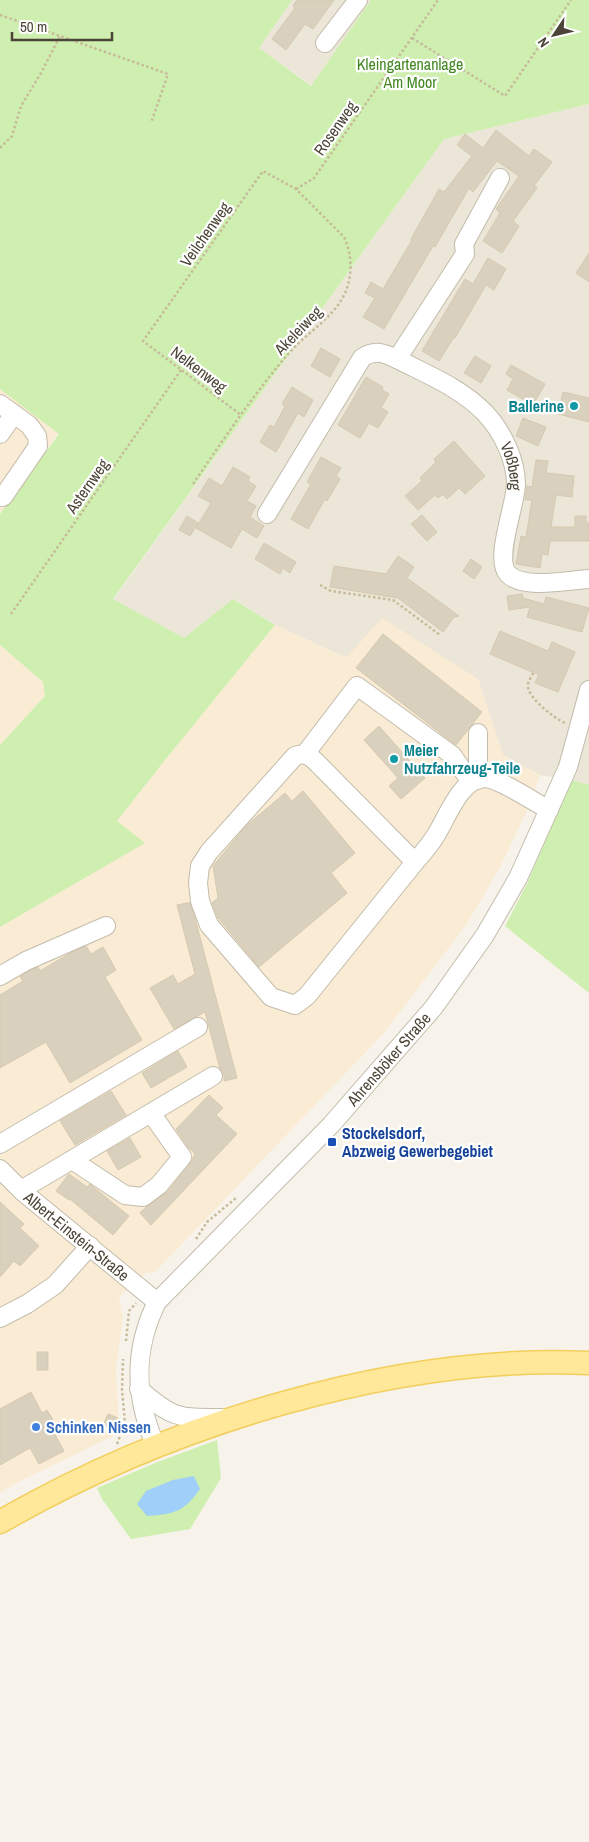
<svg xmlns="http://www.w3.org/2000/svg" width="589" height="1842" font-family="'Archivo Narrow',sans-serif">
	<rect width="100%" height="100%" fill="#f7f3ea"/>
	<path fill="#ebe6d7" d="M292,0H371L312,86L259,48Z
		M589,104V785L571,780L540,775L503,755L478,679L347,658L275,625L234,599L184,638L113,600L444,139Z"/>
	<path fill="#faecd4" d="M0,389L59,433L0,514Z
		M382,618L478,679L503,755L540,775L526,813L500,867L467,924L383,1034L155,1272L146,1273L119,1297L123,1318L116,1368L119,1425L115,1435L16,1483L0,1493V927L144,843L117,821L165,760L275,625L346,658Z
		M0,645L43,682L45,696L0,745Z"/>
	<path fill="#ceefaf" d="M0,0H292L259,48L311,86L371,0H589V104L444,139L113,599L184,638L233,599L275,625L165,760L117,821L145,843L0,927V745L45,696L43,682L0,645V514L59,434L0,389Z
		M571,780L589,785V993L505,926L527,884Z
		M217,1440L221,1478L190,1529L131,1539L102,1499L97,1488L155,1463Z"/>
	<path fill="#a0cff9" d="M194,1476L200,1489C184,1512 174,1514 147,1516L137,1504L146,1491L173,1480Z"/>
	<path fill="#dad0be" stroke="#d5c9b0" d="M297,0H334L313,29L305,24L286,50L272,39L295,8L293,6Z
		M496,130L529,156L534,149L552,162L534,186L537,188L513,221L519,226L502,253L483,241L500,213L496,209L519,176L497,161L473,192L469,188L435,247L433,246L384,329L363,317L375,298L365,293L371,282L383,289L412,240L411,239L439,189L444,192L472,156L457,145L465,134L483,148Z
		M589,253V282L576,273Z
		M488,258L506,269L494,290L486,285L455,338L454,337L439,361L422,351L465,279L473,284Z
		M321,348L340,359L330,377L311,366Z
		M475,356L491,366L481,383L464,373Z
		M511,365L545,384L533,405L507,390L513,379L506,374Z
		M366,377L383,387L382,390L389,394L381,408L388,412L378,428L369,423L360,438L338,425Z
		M292,387L313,400L304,417L298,413L276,452L260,442L270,425L274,427L285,406L282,404Z
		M563,392L589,398V422L558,414Z
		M523,418L546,427L538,446L516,436Z
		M454,441L485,476L465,494L459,488L447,499L443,494L438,498L435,495L418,510L405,496L422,481L420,478L436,462L434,459Z
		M321,457L341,468L336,476L340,479L327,501L325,499L308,529L291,519L311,484L307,482Z
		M536,460L548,461L546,473L574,476L572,497L556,495L551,527H575V516H586V523H589V541H550L548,555L542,554L540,568L516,564L521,536L526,537L532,500H525L527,486L532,487Z
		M233,467L250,477L248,481L256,486L247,501L256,506L250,517L264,526L257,538L242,529L231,548L196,528L211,503L198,496L209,478L222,486Z
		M422,515L437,532L427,541L411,524Z
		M187,516L198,523L190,536L179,530Z
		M264,543L296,562L290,573L283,568L280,574L255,559Z
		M398,556L414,567L407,578L459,616L454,617L443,632L398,598L330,587L334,566L386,574Z
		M471,559L482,567L474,579L463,571Z
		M522,594L523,598L544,604L546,597L589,608L582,632L527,617L530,607L509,610L507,596Z
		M500,631L548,651L552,642L575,652L558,692L535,683L539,675L490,654Z
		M383,634L482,712L456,745L356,668Z
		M379,726L425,778L401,799L389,786L398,778L364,740Z
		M303,791L355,853L331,873L347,893L259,967L218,918L212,903L218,898L213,866L247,825L285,793L292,801Z
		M187,903H190L195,918L237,1078L224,1081V1075L220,1069L205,1012L174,1029L150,988L173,975L178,984L195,974L177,905Z
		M86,946L91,954L103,947L116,970L105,977L142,1040L70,1083L46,1042L0,1068V995L23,981L20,977L31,970L38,967L40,971L72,952Z
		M178,1051L187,1067L151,1088L142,1073Z
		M111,1091L126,1115L75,1145L60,1121Z
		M209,1095L223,1108L216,1115L237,1134L151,1225L140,1213L146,1207L167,1192L190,1164L195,1154L188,1147L176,1129Z
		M130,1138L141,1157L118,1170L107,1151Z
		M69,1174L87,1187L90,1184L92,1186L129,1216L113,1235L70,1199L69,1200L56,1191Z
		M0,1202L24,1224L20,1228L39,1246L20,1266L14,1261L0,1277Z
		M37,1352H48V1370H37Z
		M31,1392L42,1413L47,1410L59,1430L54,1433L64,1451L39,1464L30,1448L0,1465V1409Z
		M108,1414L118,1418L113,1429L103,1425Z"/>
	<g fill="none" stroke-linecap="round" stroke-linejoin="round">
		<g stroke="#c3bcab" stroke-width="20">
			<g id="minor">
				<path d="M325,43L358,0"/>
				<path id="s1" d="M500,178L464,244L465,254L397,359C428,375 461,388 485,413C502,431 516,459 516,485C515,507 494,559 508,574C523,590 568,580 589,579"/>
				<path d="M0,404L29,425L37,436L38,446L3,497"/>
				<path d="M0,434L14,414"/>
				<path d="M267,514L362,358C375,349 384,353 397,359"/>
				<path d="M478,733V780"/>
				<path d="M305,754L357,686L452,755L471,782"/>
				<path d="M415,862L322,768C314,760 308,751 295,756L209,852L200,866L198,883L200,901L209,925L271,997L295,1005L307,996L415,862C423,853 430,845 436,835C447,818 460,779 484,778C499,778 534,802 549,810"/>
				<path d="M0,976L26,961L106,926"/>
				<path d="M0,1144L198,1027"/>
				<path d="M72,1160L125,1195L143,1197L159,1185L182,1157L151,1113"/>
				<path id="s2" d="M0,1169L23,1192L157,1302"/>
				<path d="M21,1190L213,1076"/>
				<path d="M0,1318L27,1304L55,1285L90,1246"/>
				<path d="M139,1389C173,1419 179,1418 222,1418"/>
				<path id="s3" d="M156,1446C134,1397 133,1350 157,1302L331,1125L434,1007L485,935L518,878L568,767L589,690"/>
			</g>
		</g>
		<g stroke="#f2ce5d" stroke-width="25">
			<path id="major" d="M0,1522C168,1425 394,1354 589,1363"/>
		</g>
		<path stroke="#c7ba9a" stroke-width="2.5" stroke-dasharray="2.5 2.5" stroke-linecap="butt" d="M0,15L168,74L151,123
			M412,38L505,96L571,0
			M0,148L12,136L21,106L41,73L60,36
			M296,189L314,178L438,0
			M193,484C223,440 253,395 288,354C304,335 329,321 342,299C353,280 353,256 344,237L296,189L263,171L143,341L241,415
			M320,585L331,591L393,600L440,635
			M11,614L181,370
			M533,673C532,676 529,680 528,684C526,697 554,718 565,723
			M196,1239L207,1222L236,1198
			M126,1341L129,1311L136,1303
			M117,1444L125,1423L122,1390L123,1359"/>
		<use href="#minor" stroke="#fff" stroke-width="18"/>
		<use href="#major" stroke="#ffe89a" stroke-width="22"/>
	</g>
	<g fill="#0f9aa8" stroke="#fff" stroke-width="2">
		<circle cx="574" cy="406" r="5"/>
		<circle cx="394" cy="759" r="5"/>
	</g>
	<rect fill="#1a4fb4" stroke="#fff" stroke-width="2" x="327" y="1137" width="10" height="10" rx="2.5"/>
	<circle fill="#3f7fe0" stroke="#fff" stroke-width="2" cx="36" cy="1427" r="5"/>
	<g text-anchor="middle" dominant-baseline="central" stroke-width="4.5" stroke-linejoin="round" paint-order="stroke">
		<g font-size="16" fill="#428621" stroke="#fff">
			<text x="410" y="64">Kleingartenanlage<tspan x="410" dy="18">Am Moor</tspan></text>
		</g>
		<g font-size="16" fill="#4c4537" stroke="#fff">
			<text transform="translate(335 128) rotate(-55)">Rosenweg</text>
			<text transform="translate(205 234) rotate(-55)">Veilchenweg</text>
			<text transform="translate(298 330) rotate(-46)">Akeleiweg</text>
			<text transform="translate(199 369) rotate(37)">Nelkenweg</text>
			<text stroke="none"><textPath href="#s1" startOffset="375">Voßberg</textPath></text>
			<text transform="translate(87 486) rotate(-55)">Asternweg</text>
			<text stroke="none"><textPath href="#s3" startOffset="485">Ahrensböker Straße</textPath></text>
			<text stroke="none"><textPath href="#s2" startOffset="102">Albert-Einstein-Straße</textPath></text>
		</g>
		<g font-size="16" font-weight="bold" fill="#0d838f" stroke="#fff" text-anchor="end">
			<text x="564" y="406">Ballerine</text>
			<text x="404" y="750" text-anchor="start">Meier<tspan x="404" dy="18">Nutzfahrzeug-Teile</tspan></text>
		</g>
		<g font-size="16" font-weight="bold" fill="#164399" stroke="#fff" text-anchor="start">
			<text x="342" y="1133">Stockelsdorf,<tspan x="342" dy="18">Abzweig Gewerbegebiet</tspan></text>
		</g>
		<g font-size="16" font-weight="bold" fill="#366cbe" stroke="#fff" text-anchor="start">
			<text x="46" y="1427">Schinken Nissen</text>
		</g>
	</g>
	<g transform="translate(554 35) rotate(235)" stroke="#ffffff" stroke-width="4" paint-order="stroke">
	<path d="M0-4L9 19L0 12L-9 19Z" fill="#4c4537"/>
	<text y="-8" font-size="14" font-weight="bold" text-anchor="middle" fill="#4c4537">N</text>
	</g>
	<path d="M12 32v8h100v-8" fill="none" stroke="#4c4537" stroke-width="2.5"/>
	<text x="20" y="32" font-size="15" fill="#4c4537" stroke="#ffffff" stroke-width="4" paint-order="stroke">50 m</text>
</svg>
